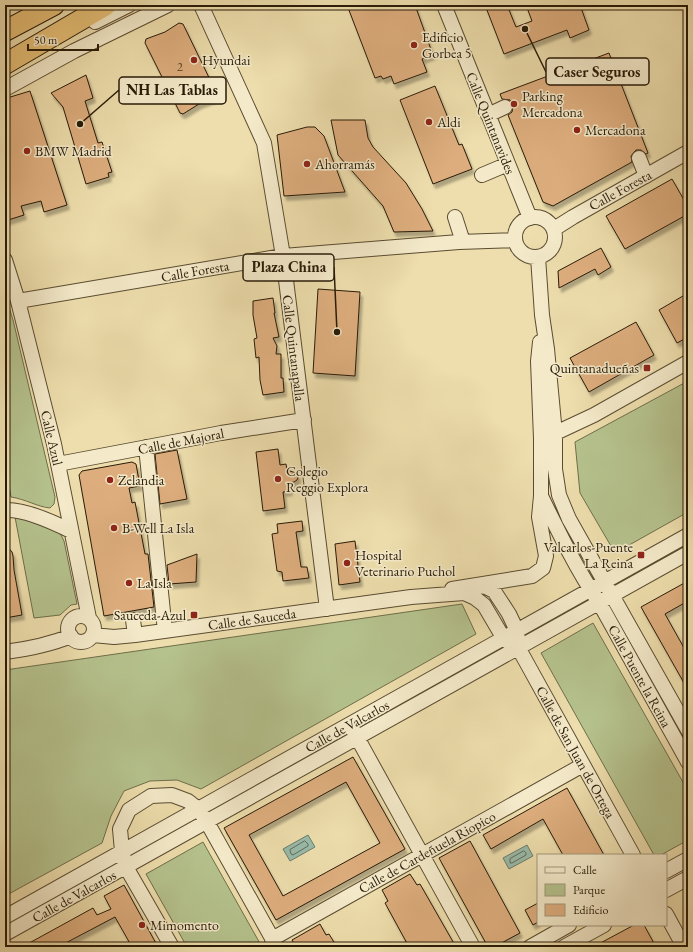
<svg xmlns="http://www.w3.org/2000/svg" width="693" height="952" font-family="'EB Garamond',serif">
	<defs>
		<filter id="shadow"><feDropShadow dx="2.5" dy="4.5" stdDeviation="1" flood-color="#0004"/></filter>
	</defs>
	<rect width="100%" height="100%" fill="#eedead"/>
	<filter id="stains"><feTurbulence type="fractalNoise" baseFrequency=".005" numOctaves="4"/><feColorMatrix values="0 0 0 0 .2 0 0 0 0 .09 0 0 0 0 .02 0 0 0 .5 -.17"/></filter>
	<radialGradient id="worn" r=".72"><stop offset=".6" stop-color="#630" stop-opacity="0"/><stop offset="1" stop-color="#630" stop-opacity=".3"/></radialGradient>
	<path fill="#b5c28d" stroke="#6e6e4a" d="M5,294L13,320L55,497L54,504L50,508C38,507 25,499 11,497L5,463Z
		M688,381V512L615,553L580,493L575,442Z
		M15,517L21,518L60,533L64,541L77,604L71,605L60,615L34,618Z
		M462,604L476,634L201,789L177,780L150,781L124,791L111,816L102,843L5,896V670Z
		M593,623L688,791V840L661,855H654L541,653Z
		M203,842L262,947H187L146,874Z"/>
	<path fill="#99bcab" stroke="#6c7c6a" d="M308,835L315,847L290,861L283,849Z
		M527,845L533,856L509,869L503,858Z"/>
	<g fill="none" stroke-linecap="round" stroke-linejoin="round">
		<path stroke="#606c5a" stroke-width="1" d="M305,841L308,844V846L293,855L291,854L290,850Z
			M524,851L526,853V855L512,863H510V859Z"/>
	</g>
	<path fill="#ddad7d" stroke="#281b08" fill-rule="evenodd" filter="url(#shadow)" d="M347,5H415L433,55L422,59L427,72L394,84L391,76L383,79L381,76L375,78Z
		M485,5H507L516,27L532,21L526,5H580L589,30L570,38L567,30L504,54Z
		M179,23L183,24L217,94L216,98L199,104L183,114L180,113L145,43L146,39L165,32Z
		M609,53L648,153L646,154L641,150H636L631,156L632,162L553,206L543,202L508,115L512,112L513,107L512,103L510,100L502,99L500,94Z
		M86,75L93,98L85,101L98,143L102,142L112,172L108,173L109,177L86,184L63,107L51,93Z
		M435,86L459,145L462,144L472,169L433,184L400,100Z
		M30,91L67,205L44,212L41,201L21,206L24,215L5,221V107L9,106L7,98Z
		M331,120H365L368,138L373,147L406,183L422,209L433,231L394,232L383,206L338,155Z
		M307,127H315L324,136L345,192L284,196L277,135Z
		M672,179L688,207V214L625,249L606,216Z
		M601,248L611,267L598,275L595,269L559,288L558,271Z
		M318,289L360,292L355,376L313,373Z
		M688,293V337L677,343L659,310Z
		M273,298L275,313H274L279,337L273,338L277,346L276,354H281V378H283L284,392L263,395L260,380L259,357L256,358L254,339L257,338L253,315V301Z
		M636,322L654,355L589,392L570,358Z
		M278,449L280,465L286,464L287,470L296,473L298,475V478L297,480L294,482L289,483L290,491L283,492L285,508L263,511L256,452Z
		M177,450L187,499L160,504L155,454Z
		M132,462L136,464L140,486L129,488L132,503L135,502L145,554H148L154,607L104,616L79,475L82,471Z
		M302,521L303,531L296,532L301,567H307L309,578L283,581L282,572L277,571L272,534L278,533L277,524Z
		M355,541L360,582L339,585L335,544Z
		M5,544L12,552L13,556L14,570L22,615L5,618Z
		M197,554L196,582L169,584L167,565Z
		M688,581V601L665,614L688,655V690L641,607Z
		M353,757L405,849L276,920L224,828ZM346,782L380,843L283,896L249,835Z
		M567,788L604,855H563L543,819L491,849L483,835Z
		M470,841L520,933L494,947H488L439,858Z
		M410,874L417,885L420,884L456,947H409L385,903L388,901L382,890Z
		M124,885L158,947H132L115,917L58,947H22L93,908L97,915L111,909L104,896Z
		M538,903V922L533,925L525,910Z
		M320,924L326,935L329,934L337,947H296L292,940Z
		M634,925H644L656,947H593Z"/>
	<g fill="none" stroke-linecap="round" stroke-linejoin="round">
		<g stroke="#5a4c31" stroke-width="16">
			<path id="minor" d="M201,5L264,143L283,256L327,609
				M444,5L530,218
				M95,22L129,5
				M5,89L74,51L168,5
				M488,115L505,107
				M639,158L646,176
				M482,175L508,164
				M455,217L463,242
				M515 237a20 20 0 1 1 40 0a20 20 0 1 1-40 0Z
				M554,229L573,217L688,152
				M538,257L542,315L547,349L555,434V469L559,495L569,519L688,730
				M5,260L18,301L54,444L89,618
				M18,301L283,256L459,242L515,240
				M547,437L594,415L688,362
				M146,447L165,631
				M58,464L221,433L304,420
				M541,496C559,533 577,570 600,604L688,762
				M5,510C25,509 53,522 71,531
				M478,586L486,587L494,591L509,614L517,631L519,649L633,855
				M452,589L532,576L543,568L546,556L539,517L541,496V439L538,361L540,342
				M68 629a13 13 0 1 1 26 0a13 13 0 1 1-26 0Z
				M133,620L135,635
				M93,635L114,637L135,635L411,597L464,593L475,598L484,605L504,639L511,644
				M5,652C28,649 49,645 71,636
				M353,730L473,947
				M666,871L688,859
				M666,890L688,878
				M666,914L684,947
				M5,917L688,535
				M5,934L688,553
				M272,939L583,765
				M172,947L126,867L122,851L120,829L129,810L151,796L172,795L188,801L198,809L207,822L277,947
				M530,947L569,925
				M564,947L604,925"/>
		</g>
		<g stroke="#281b08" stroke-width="22">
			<path id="highway" d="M5,31L54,5
				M5,64L106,5"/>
		</g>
		<use href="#minor" stroke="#f4eaca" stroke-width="14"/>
		<use href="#highway" stroke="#e7bf76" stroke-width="20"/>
	</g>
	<g fill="#8f2418" stroke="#f4eaca" stroke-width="1.5">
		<circle cx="414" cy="45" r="4"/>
		<circle cx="194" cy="60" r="4"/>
		<circle cx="514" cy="104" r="4"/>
		<circle cx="429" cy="122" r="4"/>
		<circle cx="577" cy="130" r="4"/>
		<circle cx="27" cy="151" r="4"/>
		<circle cx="307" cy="164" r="4"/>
		<rect x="643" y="364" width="8" height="8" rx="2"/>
		<circle cx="278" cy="479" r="4"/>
		<circle cx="110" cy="480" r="4"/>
		<circle cx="114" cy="528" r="4"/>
		<rect x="637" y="551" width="8" height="8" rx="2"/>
		<circle cx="347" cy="563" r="4"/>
		<circle cx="129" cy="583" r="4"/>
		<rect x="190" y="611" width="8" height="8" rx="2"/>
		<circle cx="142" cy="925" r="4"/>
	</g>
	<g text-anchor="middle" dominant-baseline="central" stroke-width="3" stroke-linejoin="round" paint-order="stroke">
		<g font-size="12" fill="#554025">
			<text x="180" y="67">2</text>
		</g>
		<g font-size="14" fill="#281b08" stroke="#f4eaca" text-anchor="start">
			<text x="422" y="37">Edificio<tspan x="422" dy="16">Gorbea 5</tspan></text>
			<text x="202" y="60">Hyundai</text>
			<text x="522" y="96">Parking<tspan x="522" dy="16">Mercadona</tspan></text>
			<text x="437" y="122">Aldi</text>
			<text x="585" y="130">Mercadona</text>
			<text x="35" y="151">BMW Madrid</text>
			<text x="315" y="164">Ahorramás</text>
			<text x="639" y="368" text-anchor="end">Quintanadueñas</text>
			<text x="286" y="471">Colegio<tspan x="286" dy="16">Reggio Explora</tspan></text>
			<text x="118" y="480">Zelandia</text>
			<text x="122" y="528">B-Well La Isla</text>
			<text x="633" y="547" text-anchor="end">Valcarlos-Puente<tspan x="633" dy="16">La Reina</tspan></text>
			<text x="355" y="555">Hospital<tspan x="355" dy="16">Veterinario Puchol</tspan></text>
			<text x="137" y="583">La Isla</text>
			<text x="186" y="615" text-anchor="end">Sauceda-Azul</text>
			<text x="150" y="925">Mimomento</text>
		</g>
		<g font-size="14" fill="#281b08" stroke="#f4eaca">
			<text transform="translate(491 123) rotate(68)">Calle Quintanavides</text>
			<text transform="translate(620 190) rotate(-29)">Calle Foresta</text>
			<text transform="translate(195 271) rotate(-10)">Calle Foresta</text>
			<text transform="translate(294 348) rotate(83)">Calle Quintanapalla</text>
			<text transform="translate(52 438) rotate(77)">Calle Azul</text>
			<text transform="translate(181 441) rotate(-11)">Calle de Majoral</text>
			<text transform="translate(252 619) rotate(-8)">Calle de Sauceda</text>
			<text transform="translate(640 676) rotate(61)">Calle Puente la Reina</text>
			<text transform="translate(347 726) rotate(-29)">Calle de Valcarlos</text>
			<text transform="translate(576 752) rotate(61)">Calle de San Juan de Ortega</text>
			<text transform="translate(427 852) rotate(-29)">Calle de Cardeñuela Riopico</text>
			<text transform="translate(74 896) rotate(-29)">Calle de Valcarlos</text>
		</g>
	</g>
	<path fill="none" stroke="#281b08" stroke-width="1.5" d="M525 29L546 72M80 124L119 90M337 332L334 267"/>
	<g fill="#281b08" stroke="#f4eaca" stroke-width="1.5">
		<circle cx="525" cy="29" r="4"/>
		<circle cx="80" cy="124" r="4"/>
		<circle cx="337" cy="332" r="4"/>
	</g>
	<g fill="#f4eaca" stroke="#281b08" stroke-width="1.5">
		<rect x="546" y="58" width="103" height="27" rx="4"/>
		<rect x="119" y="77" width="107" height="27" rx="4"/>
		<rect x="243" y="254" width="91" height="27" rx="4"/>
	</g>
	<g font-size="15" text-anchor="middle" font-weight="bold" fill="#281b08">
		<text x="597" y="77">Caser Seguros</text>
		<text x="172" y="95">NH Las Tablas</text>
		<text x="289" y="272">Plaza China</text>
	</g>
	<rect width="693" height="952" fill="none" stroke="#eedead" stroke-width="20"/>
	<rect x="6" y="6" width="681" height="940" fill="none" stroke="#281b08" stroke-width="2"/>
	<rect x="10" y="10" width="673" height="932" fill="none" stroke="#281b08"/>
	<rect x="537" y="854" width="130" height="72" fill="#f4eaca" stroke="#a2977c"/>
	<rect x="545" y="867" width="20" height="6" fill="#f4eaca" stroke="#a2977c"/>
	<text x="573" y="874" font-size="12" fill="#281b08">Calle</text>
	<rect x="545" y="884" width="20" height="12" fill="#b5c28d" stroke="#a2977c"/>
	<text x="573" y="894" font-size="12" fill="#281b08">Parque</text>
	<rect x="545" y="904" width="20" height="12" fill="#ddad7d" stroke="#a2977c"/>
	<text x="573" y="914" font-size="12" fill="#281b08">Edificio</text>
	<path d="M28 44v6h70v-6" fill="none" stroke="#281b08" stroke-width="2"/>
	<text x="34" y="44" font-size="12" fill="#281b08" stroke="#f4eaca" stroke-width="3" paint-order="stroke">50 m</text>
	<rect width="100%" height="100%" filter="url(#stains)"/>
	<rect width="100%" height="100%" fill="url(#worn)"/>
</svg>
